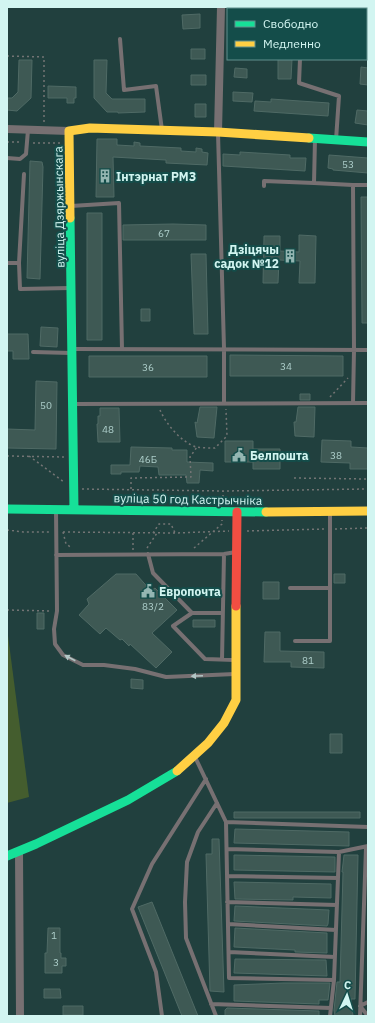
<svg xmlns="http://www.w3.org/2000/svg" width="375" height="1023" font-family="'IBM Plex Sans',sans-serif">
	<rect width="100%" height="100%" fill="#21403e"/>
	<path fill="#445d2e" d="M7,628L29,797L7,803Z"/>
	<path fill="#3e5954" stroke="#4f6a65" d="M200,14V28L183,29L182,15Z
		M191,49H205V59H191Z
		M278,59H292L291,79H278Z
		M19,60H32L31,98L17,111L7,110V98H12L18,92Z
		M94,60H107L106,93L112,99H145V112L118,113V112H107L94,98Z
		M361,67L368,68V85L360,84Z
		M235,68L247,69V78L234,77Z
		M191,75H206V85H191Z
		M48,86L76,87V98H74V103H67V98H48Z
		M233,92L253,93L252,102L233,101Z
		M271,99L329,103L328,116L254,111L255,101L271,102Z
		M195,104H206V117H195Z
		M357,110L368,111V125L355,123Z
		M97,139H117V145L134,146V142L140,143V146L181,148V151L196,152V148L202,149V152L208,153L207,165L166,163V160L113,157L114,197H96Z
		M240,152L290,155V158H306L305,171L223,166V154L240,155Z
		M329,155L368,158V173L333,170V169L328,168Z
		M30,161L42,162L43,167L40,279L27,278Z
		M361,197H368V323H362Z
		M87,213H102V340H87Z
		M173,224L206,225V240H123V225Z
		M299,235L316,236L315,283H299L300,261L279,260L278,283H263L264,236H280V251L299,252Z
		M191,254H206L208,334H194Z
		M141,309H150V321H141Z
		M41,327L58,328L57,347L40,346Z
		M7,334H28L29,359H13V351H7Z
		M230,355L343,356V376H230Z
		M89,356H207V377H89Z
		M36,381L57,382L56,449L7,448V429L35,430Z
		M300,394H310V400H300Z
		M200,407H217L214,438L197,437L195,422L197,423Z
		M298,407H315L314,437L295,436L294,422H296Z
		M100,408H119L120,442H98L97,424H98V416H100Z
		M322,440L351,441V447L368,448V469H350V463L321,462Z
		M225,441H253V449H280V469H253V462H225Z
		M131,447L172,448V450H187V462L213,463V471L200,470L199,483H187L186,475H159L158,467L140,466L139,472H121V474H111V465H130Z
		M116,574H136L151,591L155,588L177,610L152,633L172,652L156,668L130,644L129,646L122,639L120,640L106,628L100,634L79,615L89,604L87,599Z
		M334,574H345V583H334Z
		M263,582H279V599H263Z
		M37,613H44V629H37Z
		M193,620H215V627H193Z
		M265,632H280V651L324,652V668L291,667V662H264Z
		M131,679L143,680V689L131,688Z
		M330,734H342V753H330Z
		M234,812H360V818H234Z
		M235,829L349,832V846L234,843Z
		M212,839H219L224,992L210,991L206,854H212Z
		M234,855L335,857V872L234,870Z
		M344,855H358L355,999H351L353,1016H335L334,1010L337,982H340L343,872H342Z
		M234,882L331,884V898L293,897V900L235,899Z
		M152,902L198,1016H182L138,907Z
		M235,906L329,910L328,924L327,926L234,921Z
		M48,928H60V953H61V958H66V966H62V973H45V953H47Z
		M235,928L327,933V953L295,952V950L234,947Z
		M235,959L326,960L327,976L234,973Z
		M283,983H330L328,1000H319V1004L234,1001V985Z
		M44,989H60L61,998H44Z
		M63,1006H83V1015H63Z
		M227,1008L319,1011V1016H225V1010Z"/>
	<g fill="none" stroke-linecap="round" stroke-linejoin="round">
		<path stroke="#737474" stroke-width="1.5" stroke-dasharray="2 3" stroke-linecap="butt" d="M7,56L44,57V123
			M7,142H21
			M33,143H61
			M330,397L348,378
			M160,410C166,424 181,442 196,447C202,448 209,448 215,448L227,436L226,409
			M7,456L65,457
			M29,456L64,482
			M294,478L368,479
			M82,489L223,491L368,489
			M131,489V478L191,477L190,457L197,447
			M223,502V491
			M335,529L368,528
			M7,530L23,532H51
			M247,531L325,529
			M63,532L175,533L229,531
			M63,532L66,544L72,548
			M133,533V550
			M153,533L159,524H171L175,533
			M147,548L157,533
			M194,548L222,524V520
			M7,610L51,611"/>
		<path stroke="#777072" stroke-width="4" d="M283,7V9
			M120,39L124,90L156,86L162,130
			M300,59L299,83L339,96L336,140
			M218,133L224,348V403
			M7,158L20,159L26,154L28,130
			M24,174L19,263L20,289L70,288
			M314,183L353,185L354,350L353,403
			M353,185H368
			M264,186V181L314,183L315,139
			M71,206L119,203L122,349
			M7,263H19
			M73,349L368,350
			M33,352L71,353
			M74,404L368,403
			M56,510L57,611L54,629L55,644L63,655L83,665H104L135,669L166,677L235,674
			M148,554L153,573L192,613L173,626L205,659L235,660
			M56,555L224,554L236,552
			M290,588H329
			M192,613H223
			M295,641H330V512
			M222,660L224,554
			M195,757L226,822L229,978L334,980
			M226,822L368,827
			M227,849L339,852L368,846
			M227,876L338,878
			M227,902L337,905
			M228,924L336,930
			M229,952L335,957
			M211,1004L331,1008
			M162,1016L156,972L132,909L152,864L206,779
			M216,1016L186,938L185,902L187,862L198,832L217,803
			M330,1016L334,980L339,852
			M360,1016L366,848
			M368,1016L360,1006L368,1002"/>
		<path stroke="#777072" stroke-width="8" d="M7,129L69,131
			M218,132L221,7
			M19,852L20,1016"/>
		<path stroke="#16e098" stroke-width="9" d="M309,138L368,142
			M70,218L74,510
			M7,509L266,512
			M7,856L36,844L128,800L177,771"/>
		<path stroke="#ffcf43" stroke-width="9" d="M70,218L69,131L90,128L218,132L309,138
			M266,512L368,511
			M177,771L208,743L224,723L236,700V606"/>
		<path stroke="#f24e42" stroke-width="9" d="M236,606L237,512"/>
	</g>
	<defs><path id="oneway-solid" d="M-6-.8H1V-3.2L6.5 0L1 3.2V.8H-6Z"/></defs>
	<g fill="#b2c6c5">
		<use href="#oneway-solid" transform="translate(70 658) rotate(-153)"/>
		<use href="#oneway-solid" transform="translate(197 676) rotate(178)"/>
	</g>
	<defs>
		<g id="building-bare" transform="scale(1.08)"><path d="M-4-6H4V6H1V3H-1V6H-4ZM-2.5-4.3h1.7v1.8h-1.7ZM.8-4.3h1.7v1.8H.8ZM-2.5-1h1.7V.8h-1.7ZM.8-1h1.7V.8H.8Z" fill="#94b6b2" stroke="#144d4a" stroke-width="2.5" paint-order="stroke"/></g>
		<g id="civic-bare" transform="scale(1.08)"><path d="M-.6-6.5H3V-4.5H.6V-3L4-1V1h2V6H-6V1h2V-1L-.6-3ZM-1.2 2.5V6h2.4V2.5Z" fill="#94b6b2" stroke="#144d4a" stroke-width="2.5" paint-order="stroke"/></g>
	</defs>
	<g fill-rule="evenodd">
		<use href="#building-bare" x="105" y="176"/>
		<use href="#building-bare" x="290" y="256"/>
		<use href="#civic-bare" x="239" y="455"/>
		<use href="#civic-bare" x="148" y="591"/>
	</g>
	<g text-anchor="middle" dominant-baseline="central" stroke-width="4" stroke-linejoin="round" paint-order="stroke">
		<g font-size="10" fill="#adceca">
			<text x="348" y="164">53</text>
			<text x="164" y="233">67</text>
			<text x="286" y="366">34</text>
			<text x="148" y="367">36</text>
			<text x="46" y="405">50</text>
			<text x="108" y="429">48</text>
			<text x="336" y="455">38</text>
			<text x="148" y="459">46Б</text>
			<text x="153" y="606">83/2</text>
			<text x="308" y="660">81</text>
			<text x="54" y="935">1</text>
			<text x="56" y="962">3</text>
		</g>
		<g font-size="12" font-weight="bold" fill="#d2f5f1" stroke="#144d4a" text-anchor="start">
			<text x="116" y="176">Інтэрнат РМЗ</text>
			<text x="279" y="249" text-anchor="end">Дзіцячы<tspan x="279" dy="14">садок №12</tspan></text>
			<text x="250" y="455">Белпошта</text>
			<text x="159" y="591">Европочта</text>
		</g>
		<g font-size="12" fill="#d2f5f1" stroke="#144d4a">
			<text transform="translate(59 207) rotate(-91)">вуліца Дзяржынскага</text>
			<text transform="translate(188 499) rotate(1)">вуліца 50 год Кастрычніка</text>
		</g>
	</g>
	<rect width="375" height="1023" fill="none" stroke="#d2f5f1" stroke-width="16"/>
	<rect x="227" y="8" width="140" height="52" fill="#144d4a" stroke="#60908d"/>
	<rect x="235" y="21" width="20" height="6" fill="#16e098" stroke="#60908d"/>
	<text x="263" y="28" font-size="12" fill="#d2f5f1">Свободно</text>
	<rect x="235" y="41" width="20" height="6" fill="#ffcf43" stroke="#60908d"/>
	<text x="263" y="48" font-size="12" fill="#d2f5f1">Медленно</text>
	<g transform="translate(347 995) rotate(4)" stroke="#144d4a" stroke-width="3" paint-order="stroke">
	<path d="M0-3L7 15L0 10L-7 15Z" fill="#d2f5f1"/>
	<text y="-6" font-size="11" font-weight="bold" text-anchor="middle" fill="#d2f5f1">С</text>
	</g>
</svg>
